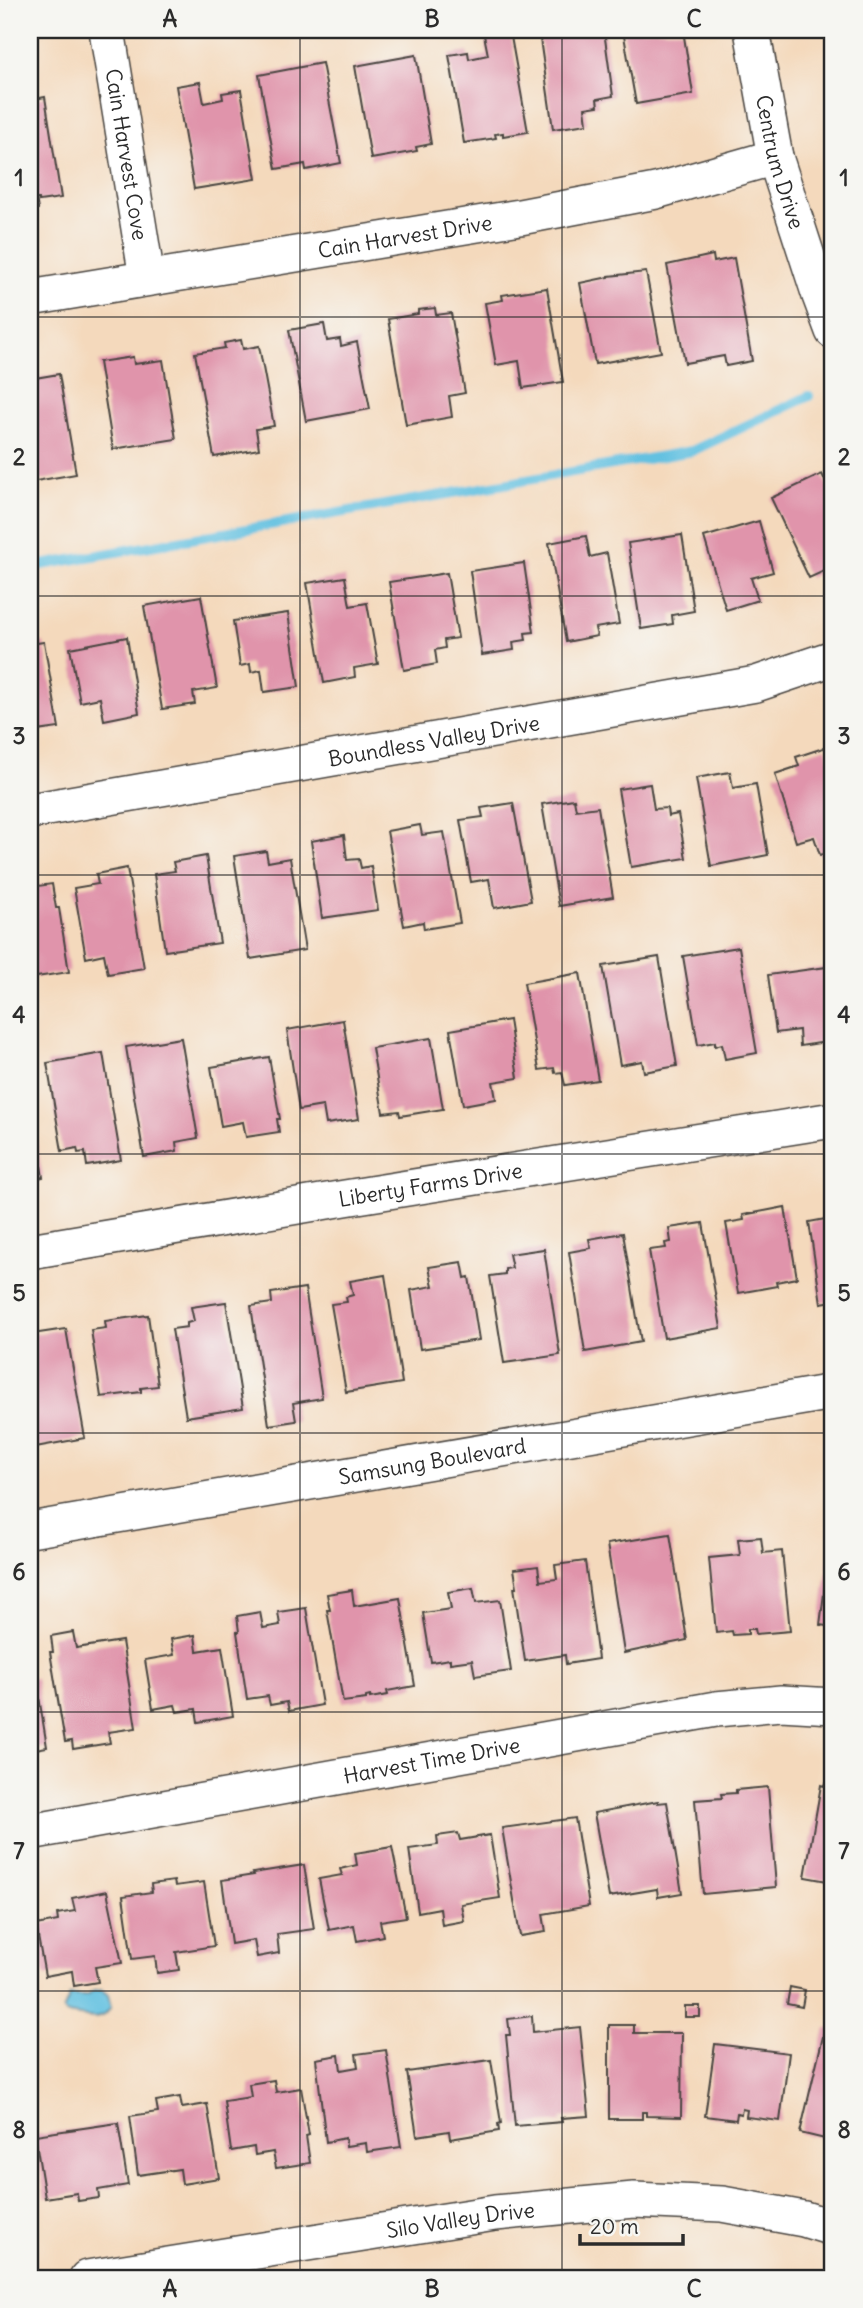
<svg xmlns="http://www.w3.org/2000/svg" width="863" height="2308" font-family="Delius,sans-serif">
	<rect width="100%" height="100%" fill="#f6f6f2"/>
	<filter id="ink" filterUnits="userSpaceOnUse"><feTurbulence type="fractalNoise" baseFrequency=".0143" numOctaves="2"/><feDisplacementMap in="SourceGraphic" scale="14" xChannelSelector="R" yChannelSelector="G"/><feConvolveMatrix kernelMatrix="1 2 1 2 8 2 1 2 1" color-interpolation-filters="sRGB"/></filter>
	<filter id="wash" filterUnits="userSpaceOnUse"><feTurbulence type="fractalNoise" baseFrequency=".00686" numOctaves="4" result="noise"/><feDisplacementMap in="SourceGraphic" scale="28" xChannelSelector="R" yChannelSelector="G"/><feGaussianBlur stdDeviation="1.57" result="paint"/><feColorMatrix in="noise" values="0 0 0 0 0 0 0 0 0 0 0 0 0 0 0 0 0 1.4 0 .05"/><feComposite in="paint" operator="in"/></filter>
	<g filter="url(#wash)">
		<rect width="100%" height="100%" fill="#f4d9bc"/>
		<path fill="#63c1e1" stroke="#477686" stroke-width="2" d="M102,1990L108,1995L111,2007C102,2021 93,2018 80,2016C72,2014 69,2016 63,2011L70,1995L86,1996L94,1991Z"/>
		<g fill="none" stroke-linecap="round" stroke-linejoin="round">
			<path stroke="#63c1e1" stroke-width="10" d="M30,567L692,451L809,396"/>
		</g>
		<g id="blocks">
			<path fill="#e094ab" d="M623,30H683L693,94L636,104Z
				M510,31L528,132L503,136V133L495,134L496,138L464,143L449,55L468,52L469,59L488,55L484,35Z
				M604,31L613,96L597,99L598,106L585,108L587,124L553,129L540,39Z
				M416,55L431,144L416,147L417,151L371,159L355,66Z
				M322,63L341,163L306,170L305,164L276,169L259,75Z
				M200,82L204,103L223,99L222,93L241,90L256,179L194,189L176,86Z
				M45,97L61,198L39,201V199H36L38,209L30,210V100Z
				M713,255L714,262L734,258L752,361L726,366L724,356L685,363L667,265Z
				M646,272L661,352L595,364L580,283L609,277V276Z
				M547,288L563,382L523,388L519,361L496,365L485,303L503,300L502,295Z
				M435,308L436,315L451,313L465,393L449,396L452,417L406,425L388,319L418,314V310Z
				M324,324L327,341L340,339L341,346L357,342L370,409L306,421L289,330Z
				M241,340L243,349L259,346L274,426L256,429L259,449L214,457L195,353L225,348L224,343Z
				M133,357L134,364L163,360L176,439L113,449L99,362Z
				M34,371L35,378L59,374L76,474L30,482V372Z
				M822,474L833,498V567L809,578L771,498Z
				M759,521L773,572L751,578L758,600L726,610L704,537Z
				M682,535L694,611L672,615L673,624L641,629L628,543Z
				M586,536L590,557L607,553L619,624L595,628L597,636L566,642L549,543Z
				M524,563L534,632L525,633L526,640L513,642L514,650L482,655L470,571Z
				M447,573L458,638L444,640L445,648L435,650L437,664L404,670L389,582Z
				M345,577L350,606L367,603L378,664L354,668L355,677L324,683L307,583Z
				M201,596L217,688L193,692L195,704L162,709L144,606Z
				M288,613L299,687L264,692L261,670L251,672L250,664L240,666L233,621Z
				M127,637L139,713L104,720L100,698L80,702L70,648Z
				M44,642L59,728L30,732V644Z
				M826,747L833,770V851L820,855L814,837L796,842L775,774L799,766L796,757Z
				M730,772L733,788L756,784L768,855L711,866L696,778Z
				M650,784L654,809L667,808L668,816L678,814L686,858L631,867L618,789Z
				M574,799L576,810L598,807L613,897L559,906L542,804Z
				M513,803L531,901L494,908L489,879L471,882L460,820L483,817L481,808Z
				M420,825L422,835L444,832L460,923L424,929L423,922L404,926L387,831Z
				M344,835L347,860L359,859L361,868L371,866L378,910L322,918L311,841Z
				M266,851L268,862L290,858L305,950L250,959L234,856Z
				M206,856L220,943L165,951L154,874L175,871L173,862Z
				M127,868L144,968L108,974L104,954L86,958L74,888L98,884L96,874Z
				M52,884L56,908H59L69,972L30,978V887Z
				M739,947L757,1053L725,1059L722,1044L715,1046V1042L698,1045L683,956Z
				M659,957L677,1066L644,1072L642,1061L620,1065L603,966Z
				M827,967L833,1017V1041L800,1046L799,1030L776,1033L768,975Z
				M580,973L598,1080L565,1085L562,1072L555,1073L554,1068L539,1070L524,983Z
				M343,1020L359,1119L326,1124L323,1106L299,1110L287,1030Z
				M509,1020L518,1078L493,1082L496,1099L463,1105L450,1030Z
				M181,1038L198,1138L176,1142L177,1151L144,1157L126,1047Z
				M431,1038L443,1109L400,1116L399,1111L383,1113L372,1048Z
				M103,1053L121,1160L87,1166L85,1152L78,1153L77,1148L62,1151L47,1063Z
				M269,1057L280,1119H277L279,1132L246,1137L243,1122L221,1126L211,1067Z
				M30,1107L43,1177L30,1180Z
				M828,1200H833V1301L821,1303L809,1222L831,1218Z
				M785,1207L797,1278L776,1282L777,1286L738,1293L726,1223L744,1220L743,1215Z
				M703,1223L721,1328L664,1338L649,1250L666,1248L665,1243L671,1242L669,1228Z
				M623,1233L641,1342L585,1352L569,1252L591,1248L589,1239Z
				M544,1249L560,1355L504,1363L490,1276L505,1274V1269L512,1268L509,1254Z
				M462,1262L465,1278L469,1277L479,1340L420,1349L411,1290L433,1286L429,1267Z
				M385,1275L402,1383L346,1392L331,1304L347,1302L346,1297L353,1295L350,1281Z
				M305,1288L322,1398L293,1403L296,1421L269,1425L251,1306L272,1303L271,1293Z
				M226,1302L243,1408L186,1417L172,1329L187,1327V1323L194,1321L191,1307Z
				M148,1315L158,1386L141,1388V1392L101,1397L91,1330L106,1328L105,1321Z
				M66,1329L85,1438L30,1448V1344L34,1343L32,1334Z
				M832,1530L833,1531V1627L820,1625Z
				M670,1534L687,1640L624,1653L607,1544Z
				M761,1537L763,1553L782,1551L790,1631L756,1634L755,1629H748V1634L733,1635L732,1631L716,1633L709,1558L740,1555L738,1539Z
				M585,1561L598,1659L566,1664L565,1655L525,1661L514,1587H517L514,1569L538,1566L540,1581L557,1579L555,1565Z
				M473,1588L476,1603L500,1600L511,1671L475,1676L472,1660L450,1663V1659L431,1662L423,1613L451,1609L448,1592Z
				M352,1590L354,1606L400,1598L415,1686L387,1691L388,1695L370,1698V1696L366,1697V1699L343,1702L327,1610H330L327,1594Z
				M306,1608L322,1705L289,1711L287,1702L270,1705L268,1696L247,1699L237,1632H239L237,1616L260,1612L263,1628L280,1625L278,1612Z
				M73,1632L76,1648L122,1641L136,1728L108,1732L110,1743L73,1749L72,1741L65,1742L50,1652H53L51,1636Z
				M195,1635L197,1651L222,1647L233,1716L198,1722L196,1709L177,1712L175,1705L153,1709L145,1660L174,1655L171,1639Z
				M36,1678L47,1747L30,1750V1679Z
				M825,1783L833,1785V1882L805,1877L821,1785L824,1786Z
				M768,1787L776,1887L703,1894L695,1800L722,1798L721,1794L736,1793V1790Z
				M658,1801V1803L667,1802L682,1893L658,1897L657,1889L609,1897L594,1813Z
				M575,1818L589,1906L543,1914L546,1932L520,1936L502,1828Z
				M458,1833L460,1840L490,1835L500,1898L461,1904L464,1921L442,1925L440,1908L418,1912L409,1849L438,1845L437,1836Z
				M392,1847L406,1917L380,1921L383,1936L357,1941L354,1925L329,1930L319,1879L342,1875L340,1869L357,1865L355,1853Z
				M304,1865L314,1929L277,1934L279,1953L257,1957L254,1940L231,1944L222,1880L254,1875L253,1873Z
				M174,1881L175,1886L204,1882L214,1946L176,1952L179,1970L157,1973L155,1956L132,1959L123,1896L152,1892L151,1884Z
				M107,1891L122,1963L95,1967L98,1982L74,1986L72,1971L45,1976L36,1925L58,1921L57,1914L75,1911L72,1898Z
				M790,1987L805,1990L802,2007L787,2004Z
				M685,2006H700V2017H685Z
				M532,2016L533,2032L580,2027L589,2116L561,2118L562,2122L515,2126L506,2035H510L508,2019Z
				M609,2025H634V2033H682L681,2117L646,2116V2112H642V2119H609Z
				M825,2028L833,2030V2141L800,2133Z
				M715,2044L789,2053L780,2121L746,2117L747,2110L742,2109L741,2114L737,2113L736,2120L705,2116Z
				M386,2050L401,2147L367,2152L366,2143L346,2146L345,2138L326,2142L316,2059L339,2055L341,2070L358,2067L356,2054Z
				M491,2060L501,2123L498,2124L499,2131L450,2139L449,2131L417,2136L407,2072Z
				M274,2080L276,2092L301,2088L309,2135L306,2136L310,2163L276,2168L273,2152L255,2155L254,2147L231,2151L224,2101L251,2097L249,2084Z
				M180,2097L182,2108L207,2104L219,2178L182,2184L180,2169L138,2175L130,2116L158,2112L156,2101Z
				M118,2123L128,2185L98,2190L99,2198L78,2201L77,2193L45,2198L35,2135Z"/>
		</g>
	</g>
	<g filter="url(#ink)">
		<use href="#blocks" fill-opacity="0" stroke="#494541" stroke-width="2"/>
		<g fill="none" stroke-linecap="round" stroke-linejoin="round">
			<g stroke="#494541" stroke-width="38">
				<g id="minor">
					<path id="s1" d="M107,30L147,278"/>
					<path id="s2" d="M752,30L775,157L820,296L833,331"/>
					<path id="s3" d="M30,298L520,217L656,191L775,157"/>
					<path id="s4" d="M30,811L756,684L833,658"/>
					<path id="s5" d="M30,1251L345,1198L833,1120"/>
					<path id="s6" d="M30,1530L833,1392"/>
					<path id="s7" d="M30,1832L716,1709L781,1703L833,1706"/>
					<path id="s8" d="M87,2278L495,2213L634,2200L722,2204L804,2219L833,2228"/>
				</g>
			</g>
			<use href="#minor" stroke="#fff" stroke-width="35"/>
		</g>
	</g>
	<path fill="none" stroke="#2b2b2b" stroke-width="2" stroke-opacity="0.55" d="M300,30V2278M562,30V2278M30,317H833M30,596H833M30,875H833M30,1154H833M30,1433H833M30,1712H833M30,1991H833"/>
	<g text-anchor="middle" dominant-baseline="central" stroke-width="6" stroke-linejoin="round" paint-order="stroke">
		<g font-size="21" fill="#2b2b2b" stroke="#f6f6f2">
			<text stroke="none"><textPath href="#s1" startOffset="126">Cain Harvest Cove</textPath></text>
			<text stroke="none"><textPath href="#s2" startOffset="135">Centrum Drive</textPath></text>
			<text stroke="none"><textPath href="#s3" startOffset="380">Cain Harvest Drive</textPath></text>
			<text stroke="none"><textPath href="#s4" startOffset="410">Boundless Valley Drive</textPath></text>
			<text stroke="none"><textPath href="#s5" startOffset="406">Liberty Farms Drive</textPath></text>
			<text stroke="none"><textPath href="#s6" startOffset="408">Samsung Boulevard</textPath></text>
			<text stroke="none"><textPath href="#s7" startOffset="408">Harvest Time Drive</textPath></text>
			<text stroke="none"><textPath href="#s8" startOffset="378">Silo Valley Drive</textPath></text>
		</g>
	</g>
	<rect width="863" height="2308" fill="none" stroke="#f6f6f2" stroke-width="77"/>
	<path d="M580 2234v10h103v-10" fill="none" stroke="#2b2b2b" stroke-width="3.5"/>
	<text x="590" y="2234" font-size="21" fill="#2b2b2b" stroke="#f6f6f2" stroke-width="5" paint-order="stroke">20 m</text>
	<rect x="38" y="38" width="786" height="2232" fill="none" stroke="#2b2b2b" stroke-width="2.5"/>
	<g font-size="23" text-anchor="middle" font-weight="bold" fill="#2b2b2b">
		<text x="170" y="27">A</text>
		<text x="432" y="27">B</text>
		<text x="694" y="27">C</text>
		<text x="19" y="186">1</text>
		<text x="844" y="186">1</text>
		<text x="19" y="465">2</text>
		<text x="844" y="465">2</text>
		<text x="19" y="744">3</text>
		<text x="844" y="744">3</text>
		<text x="19" y="1023">4</text>
		<text x="844" y="1023">4</text>
		<text x="19" y="1301">5</text>
		<text x="844" y="1301">5</text>
		<text x="19" y="1580">6</text>
		<text x="844" y="1580">6</text>
		<text x="19" y="1859">7</text>
		<text x="844" y="1859">7</text>
		<text x="19" y="2138">8</text>
		<text x="844" y="2138">8</text>
		<text x="170" y="2297">A</text>
		<text x="432" y="2297">B</text>
		<text x="694" y="2297">C</text>
	</g>
</svg>
